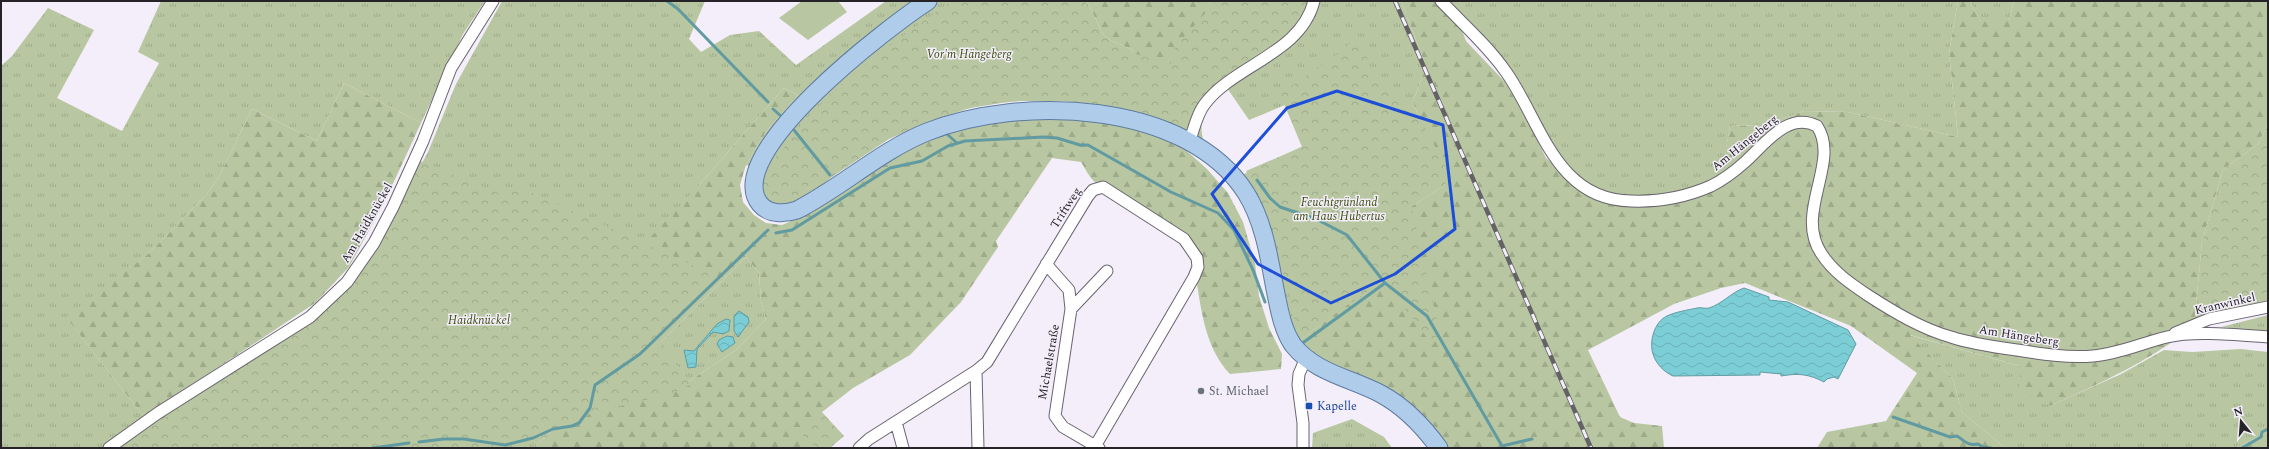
<svg xmlns="http://www.w3.org/2000/svg" width="2269" height="449" font-family="Spectral,serif">
	<defs>
		<pattern id="grass-tufts" width="24" height="20" patternUnits="userSpaceOnUse"><rect width="24" height="20" fill="#b8c7a1"/><path d="M3 7l-1-3M5 7V3M7 7l1-3M15 17l-1-3M17 17v-4M19 17l1-3" fill="none" stroke="#9eab8b"/></pattern>
		<pattern id="forest-firs" width="22" height="20" patternUnits="userSpaceOnUse"><rect width="22" height="20" fill="#b8c7a1"/><path d="M5 1l3.5 6h-7zM16 11l3.5 6h-7z" fill="#9eab8b"/></pattern>
		<pattern id="park-crowns" width="20" height="18" patternUnits="userSpaceOnUse"><rect width="20" height="18" fill="#b8c7a1"/><path d="M2 6a3 3 0 1 1 6 0M12 15a3 3 0 1 1 6 0" fill="none" stroke="#9eab8b"/></pattern>
		<pattern id="water-waves" width="16" height="10" patternUnits="userSpaceOnUse"><rect width="16" height="10" fill="#7bced5"/><path d="M0 5q4-4 8 0t8 0" fill="none" stroke="#6ab1b7"/></pattern>
	</defs>
	<rect width="100%" height="100%" fill="#f3eef9"/>
	<path fill="url(#grass-tufts)" d="M161,1H485L463,34L421,123L344,83L317,141L252,109L220,175L206,195L148,254L67,318L144,417L102,448H1V66L12,56L48,8L94,30L57,98L122,131L159,63L138,52Z
		M502,1H705L689,39L701,52L730,35L759,31L796,65L886,1H1087L1103,34L1110,40L1133,50L1131,59L1222,1H1401L1426,66L1413,102L1445,185L1357,241L1374,284L1299,341L1290,326L1262,213L1244,174L1322,137L1302,98L1249,120L1227,88C1210,104 1197,115 1203,139C1172,131 1142,118 1112,108C1049,90 954,104 896,133C883,139 869,148 857,156C842,168 803,204 785,206C776,207 771,203 763,199L762,171L746,165L764,134L798,95L784,88L699,185L650,342L533,448H128L349,296L428,152L456,84Z
		M1451,1H1958L1949,53L1958,137L1848,112L1804,111L1766,125L1730,126L1721,178L1712,184L1658,198L1622,197L1585,184L1547,142L1519,85L1456,12Z
		M1970,1H2014L2009,21H1980Z
		M746,257L759,273L761,301L766,319L736,350L685,384L652,351Z
		M2268,315V332L2221,327Z
		M1909,335L2020,366L2050,406L2121,374L2164,350L2192,352L2241,349L2268,352V432L2235,448H2005L1962,412L1953,379Z
		M1352,419L1384,437L1392,448H1312L1313,433Z"/>
	<path fill="url(#forest-firs)" fill-rule="evenodd" d="M1087,1H1222L1166,72L1131,59L1133,50L1110,40L1103,34Z
		M1401,1H1451L1466,41L1505,82L1525,115L1546,158L1585,192L1620,205L1678,200L1719,187L1730,126L1766,125L1804,111L1848,112L1958,137L1949,53L1958,1H1970L1980,21H2009L2014,1H2268V124L2258,144L2223,170L2202,242L2194,326C2148,362 2103,382 2050,406L2020,391V366L1910,335L1953,379L1962,412L2005,448H1817L1827,432L1886,421L1917,373L1851,326L1745,283L1721,288L1674,304L1588,350L1620,417L1634,423L1662,426L1664,448H1442L1418,424L1311,353L1299,341L1373,284L1357,241L1445,185L1413,102L1426,66Z
		M344,83L421,123L385,201L349,267L315,303L144,417L66,317L148,254L206,195L220,175L252,109L317,141Z
		M784,88L798,95L764,134L746,165L740,185L743,202L754,215L766,223L782,225L807,214L890,158L929,138L1013,116L1077,117L1138,126L1178,143L1207,169L1228,193L1243,222L1255,263L1259,296L1269,328L1282,354L1281,369L1230,374C1207,350 1202,316 1197,284C1196,276 1196,264 1193,257C1181,233 1120,201 1097,184C1090,179 1085,168 1081,162L1052,158L996,241L998,247L961,302L910,355L853,388L799,430L819,448H533L650,342L593,299L699,185ZM746,257L759,273L761,301L766,319L736,350L685,384L652,351Z
		M2268,432V448H2235Z"/>
	<path fill="url(#park-crowns)" d="M951,1H1085C1089,9 1092,19 1097,27C1112,51 1144,56 1170,64L1174,58L1175,47L1216,1H1310L1299,23L1222,80L1188,129L1113,106L1063,101H1012L975,106L926,123L889,139L800,198C789,201 779,203 769,195C749,177 786,149 795,134C803,121 819,106 831,95C868,60 910,31 951,1Z
		M1359,36L1370,66L1377,74L1394,91L1411,103L1453,179L1411,204L1440,335L1429,340L1392,292L1381,282L1303,336L1296,329L1291,301L1265,211L1246,171L1302,147L1280,94L1336,55Z
		M2268,124V302L2216,316L2194,326L2202,242L2223,170L2258,144Z
		M420,161L503,195L524,189L719,277L658,337L690,385L668,395L599,411L595,408L576,426L552,428L535,437L505,445H497L495,448H115L181,403L319,316L340,296L373,251Z
		M821,411L844,436L830,448H817L797,430Z"/>
	<path fill="#b8c7a1" d="M802,1H838L847,12L808,40L779,18Z"/>
	<path fill="url(#water-waves)" stroke="#619ba1" d="M1744,288L1769,297V300L1788,302L1848,330L1856,344L1838,379L1834,377L1827,379L1824,382C1809,374 1798,373 1781,376V374L1760,372V375L1673,376C1664,372 1656,364 1653,354C1649,342 1654,322 1667,316C1675,312 1688,310 1697,308C1701,307 1705,309 1709,308C1722,304 1732,292 1744,288Z
		M739,311L748,317L749,322L738,337L734,331V316Z
		M726,319L730,320L729,331L723,334L713,332L697,349L696,367L688,368L684,350L694,351L717,324Z
		M727,336L733,337L735,343L722,352L717,344L719,340Z"/>
	<g fill="none" stroke-linecap="round" stroke-linejoin="round">
		<path stroke="#619ba1" stroke-width="3" d="M667,1L678,9L768,102
			M773,109L782,117
			M794,130L830,175
			M948,135L957,143
			M1257,180L1270,198L1280,207L1316,219L1347,235L1385,283L1427,316L1502,446L1532,439
			M776,233L792,230L890,168L922,161L948,146L965,141L1043,137L1057,138L1080,145H1088L1171,192L1218,213L1234,230L1253,270L1265,302
			M1304,342L1385,283
			M1893,417L1950,437L1957,436C1965,441 1967,446 1978,444L1983,447L1991,448
			M419,442L444,439H464L505,445L533,438L553,429L572,426L579,423L590,408L595,385L640,354L768,230
			M373,448L409,443
			M2242,448L2261,437L2262,432L2268,429"/>
		<g stroke="#69646e" stroke-width="13">
			<path id="minor" d="M1441,1C1463,24 1488,46 1506,72C1541,121 1555,200 1631,201C1658,202 1686,197 1711,186C1723,180 1735,171 1745,162C1765,144 1788,111 1817,126C1841,162 1794,212 1821,253C1833,272 1851,284 1869,296C1894,312 1922,329 1951,337C1972,344 1995,347 2017,350C2042,354 2067,358 2093,356C2119,354 2142,343 2167,337C2194,330 2239,335 2268,337
				M1189,142C1194,130 1196,116 1204,105C1233,65 1301,54 1314,1
				M1046,264L1069,290L1071,309L1055,416L1063,427L1099,448
				M1071,309L1107,271
				M2175,333L2209,319L2268,307
				M976,371L978,448
				M896,422L903,448
				M109,448L158,413L310,317L347,282L374,243L393,207L423,141L451,68L493,1
				M859,448L869,439L976,371L987,362L1088,196L1093,190L1103,187L1184,239L1197,258L1198,267L1194,277L1094,448
				M1303,448V423L1298,385L1299,374L1306,358"/>
		</g>
		<g stroke="#5d7b9e" stroke-width="19">
			<path id="primary" d="M928,1C891,25 720,154 760,204C769,215 785,214 797,210C842,187 880,151 927,132C1019,95 1187,100 1246,193C1264,222 1269,257 1275,289C1279,308 1282,329 1293,345C1315,373 1351,378 1381,394C1405,407 1423,426 1439,448"/>
		</g>
		<use href="#minor" stroke="#fff" stroke-width="11"/>
		<use href="#primary" stroke="#b0cceb" stroke-width="17"/>
		<g stroke="#646167" stroke-width="4.5">
			<path id="rail" d="M1395,1L1591,448"/>
		</g>
		<use href="#rail" stroke="#f3eef9" stroke-width="3" stroke-dasharray="9" stroke-linecap="butt"/>
	</g>
	<path fill="none" stroke="#1d4ed8" stroke-width="3" stroke-linejoin="round" d="M1337,91L1443,125L1455,229L1395,274L1331,303L1258,264L1212,194L1287,108Z"/>
	<circle fill="#6b7280" stroke="#f3eef9" stroke-width="1.5" cx="1201" cy="391" r="4"/>
	<rect fill="#1a4fb4" stroke="#f3eef9" stroke-width="1.5" x="1305" y="402" width="8" height="8" rx="2"/>
	<g text-anchor="middle" dominant-baseline="central" stroke-width="3" stroke-linejoin="round" paint-order="stroke">
		<g font-size="12" font-style="italic" fill="#3b4e0f" stroke="#f3eef9">
			<text x="969" y="54">Vor'm Hängeberg</text>
			<text x="1339" y="202">Feuchtgrünland<tspan x="1339" dy="14">am Haus Hubertus</tspan></text>
			<text x="479" y="320">Haidknückel</text>
		</g>
		<g font-size="12" fill="#252327" stroke="#f3eef9">
			<text transform="translate(1745 143) rotate(-39)">Am Hängeberg</text>
			<text transform="translate(1066 208) rotate(-57)">Triftweg</text>
			<text transform="translate(367 223) rotate(-60)">Am Haidknückel</text>
			<text transform="translate(2225 304) rotate(-13)">Kranwinkel</text>
			<text transform="translate(2019 336) rotate(9)">Am Hängeberg</text>
			<text transform="translate(1049 362) rotate(-80)">Michaelstraße</text>
		</g>
		<g font-size="12" fill="#5b616d" stroke="#f3eef9" text-anchor="start">
			<text x="1209" y="391">St. Michael</text>
		</g>
		<g font-size="12" fill="#164399" stroke="#f3eef9" text-anchor="start">
			<text x="1317" y="406">Kapelle</text>
		</g>
	</g>
	<rect width="2269" height="449" fill="none" stroke="#252327" stroke-width="4"/>
	<g transform="translate(2241 421) rotate(343)" stroke="#f3eef9" stroke-width="3" paint-order="stroke">
	<path d="M0-3L7 15L0 10L-7 15Z" fill="#252327"/>
	<text y="-6" font-size="11" font-weight="bold" text-anchor="middle" fill="#252327">N</text>
	</g>
</svg>
